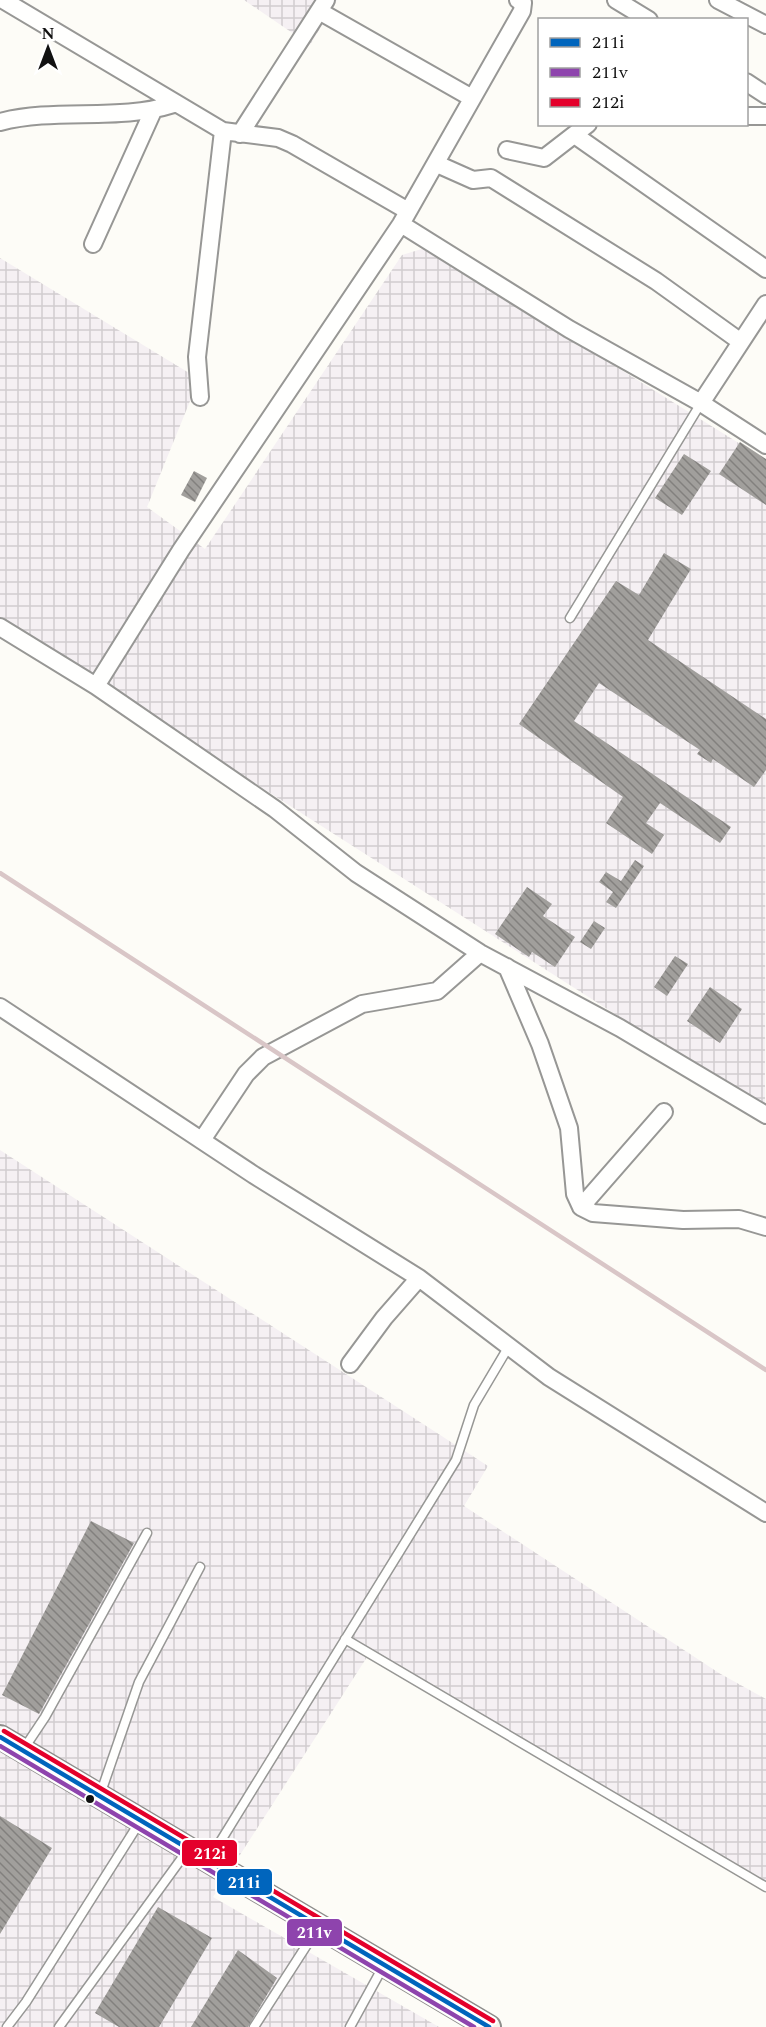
<svg xmlns="http://www.w3.org/2000/svg" width="766" height="2027" font-family="Spectral,serif">
	<defs>
		<pattern id="industrial-grid" width="8" height="8" patternUnits="userSpaceOnUse" patternTransform="scale(1.5)"><rect width="8" height="8" fill="#f5f0f3"/><path d="M0 4h8M4 0v8" fill="none" stroke="#d1cdcf"/></pattern>
		<pattern id="building-back-hatch" width="6" height="6" patternUnits="userSpaceOnUse" patternTransform="scale(1.5)"><rect width="6" height="6" fill="#a19f9c"/><path d="M-1 5l2 2M0 0l6 6M5-1l2 2" fill="none" stroke="#82807e"/></pattern>
	</defs>
	<rect width="100%" height="100%" fill="#fdfcf7"/>
	<path fill="url(#industrial-grid)" d="M244,0H337L310,45Z
		M425,248L766,460L765,1110L0,620V258L199,379L147,507L205,549L402,255Z
		M0,1150L488,1466L464,1506L719,1673L766,1699V1888L369,1654L213,1897L439,2027H0Z"/>
	<path fill="url(#building-back-hatch)" d="M740,442L766,459V505L719,474Z
		M684,454L711,471L682,515L655,498Z
		M194,471L207,478L195,502L181,495Z
		M664,553L691,569L648,640L766,719V770L754,787L713,759L711,763L697,754L700,750L599,683L574,721L731,827L720,843L660,803L646,823L664,835L652,854L606,823L623,797L519,724L616,581L639,595Z
		M635,860L644,866L616,908L606,902L613,892L599,882L606,872L621,881Z
		M527,887L552,904L543,916L575,937L555,967L532,952L529,957L495,934Z
		M594,921L605,928L591,949L580,942Z
		M675,956L688,964L667,996L654,987Z
		M710,987L742,1009L720,1043L687,1021Z
		M91,1521L134,1543L39,1714L2,1695Z
		M0,1816L52,1848L0,1934Z
		M158,1907L212,1938L159,2027H119L95,2013Z
		M238,1950L277,1978L248,2027H191Z"/>
	<g fill="none" stroke-linecap="round" stroke-linejoin="round">
		<g stroke="#979795" stroke-width="11">
			<path id="service" d="M570,618L701,403
				M345,1639L766,1887
				M23,1750L45,1717L147,1533
				M100,1795L139,1682L200,1567
				M209,1860L456,1460L474,1405L509,1346
				M7,2027L26,2002L141,1820
				M59,2027L187,1851
				M254,2027L319,1926
				M350,2027L384,1965"/>
		</g>
		<g stroke="#979795" stroke-width="20">
			<path id="minor" d="M3,0L223,131L278,138L292,144L408,211
				M616,0L649,20
				M718,0L766,25
				M319,11L472,98
				M746,82L766,95
				M746,116H766
				M0,122C57,107 118,122 174,104
				M240,134L326,0
				M576,136L766,269
				M507,150L544,158L588,124
				M437,164L473,180L491,178L656,281L741,342
				M401,224L569,329L701,403L766,445
				M93,244L153,111
				M200,397L197,357L223,131
				M701,403L766,304
				M0,627L96,686L275,809L356,873L480,953L620,1028L766,1115
				M96,686L181,550L401,224L522,11L523,3L518,0
				M507,967L540,1044L569,1128L575,1194L581,1207L593,1213L683,1220L739,1219L766,1227
				M0,1007L254,1175L419,1278L549,1377L766,1513
				M202,1140L246,1074L263,1057L362,1004L437,991L480,953
				M581,1207L664,1112
				M350,1364L384,1318L419,1278"/>
		</g>
		<g stroke="#8e8d8b" stroke-width="26">
			<path id="secondary" d="M0,1737L489,2027"/>
		</g>
		<use href="#service" stroke="#fffffe" stroke-width="8"/>
		<use href="#minor" stroke="#fffffe" stroke-width="16"/>
		<use href="#secondary" stroke="#f6f4eb" stroke-width="22"/>
		<path stroke="#d9c6c7" stroke-width="4.5" d="M0,873L766,1370"/>
		<g stroke="#fff" stroke-width="9">
			<path id="bus-1" d="M0,1737L489,2027"/>
		</g>
		<g stroke="#fff" stroke-width="9">
			<path id="bus-2" d="M0,1746L474,2027"/>
		</g>
		<g stroke="#fff" stroke-width="9">
			<path id="bus-3" d="M4,1731L493,2021"/>
		</g>
		<use href="#bus-1" stroke="#0065bd" stroke-width="4.5"/>
		<use href="#bus-2" stroke="#8e44ad" stroke-width="4.5"/>
		<use href="#bus-3" stroke="#e4002b" stroke-width="4.5"/>
	</g>
	<circle fill="#111" stroke="#fff" stroke-width="2" cx="90" cy="1799" r="5"/>
	<g stroke="#fff" stroke-width="2">
		<rect x="181" y="1839" width="57" height="28" rx="6" fill="#e4002b"/>
		<rect x="216" y="1868" width="57" height="28" rx="6" fill="#0065bd"/>
		<rect x="286" y="1918" width="57" height="29" rx="6" fill="#8e44ad"/>
	</g>
	<g font-size="16" text-anchor="middle" font-weight="bold" fill="#fff">
		<text x="210" y="1859">212i</text>
		<text x="244" y="1888">211i</text>
		<text x="314" y="1938">211v</text>
	</g>
	<rect x="538" y="18" width="210" height="108" fill="#ffffff" stroke="#a0a0a0" stroke-width="1.5"/>
	<rect x="550" y="38" width="30" height="9" fill="#0065bd" stroke="#a0a0a0" stroke-width="1.5"/>
	<text x="592" y="48" font-size="18" fill="#111111">211i</text>
	<rect x="550" y="68" width="30" height="9" fill="#8e44ad" stroke="#a0a0a0" stroke-width="1.5"/>
	<text x="592" y="78" font-size="18" fill="#111111">211v</text>
	<rect x="550" y="98" width="30" height="9" fill="#e4002b" stroke="#a0a0a0" stroke-width="1.5"/>
	<text x="592" y="108" font-size="18" fill="#111111">212i</text>
	<g transform="translate(48 48)" stroke="#ffffff" stroke-width="4.5" paint-order="stroke">
	<path d="M0-4.5L10 22L0 15L-10 22Z" fill="#111111"/>
	<text y="-9" font-size="16" font-weight="bold" text-anchor="middle" fill="#111111">N</text>
	</g>
</svg>
